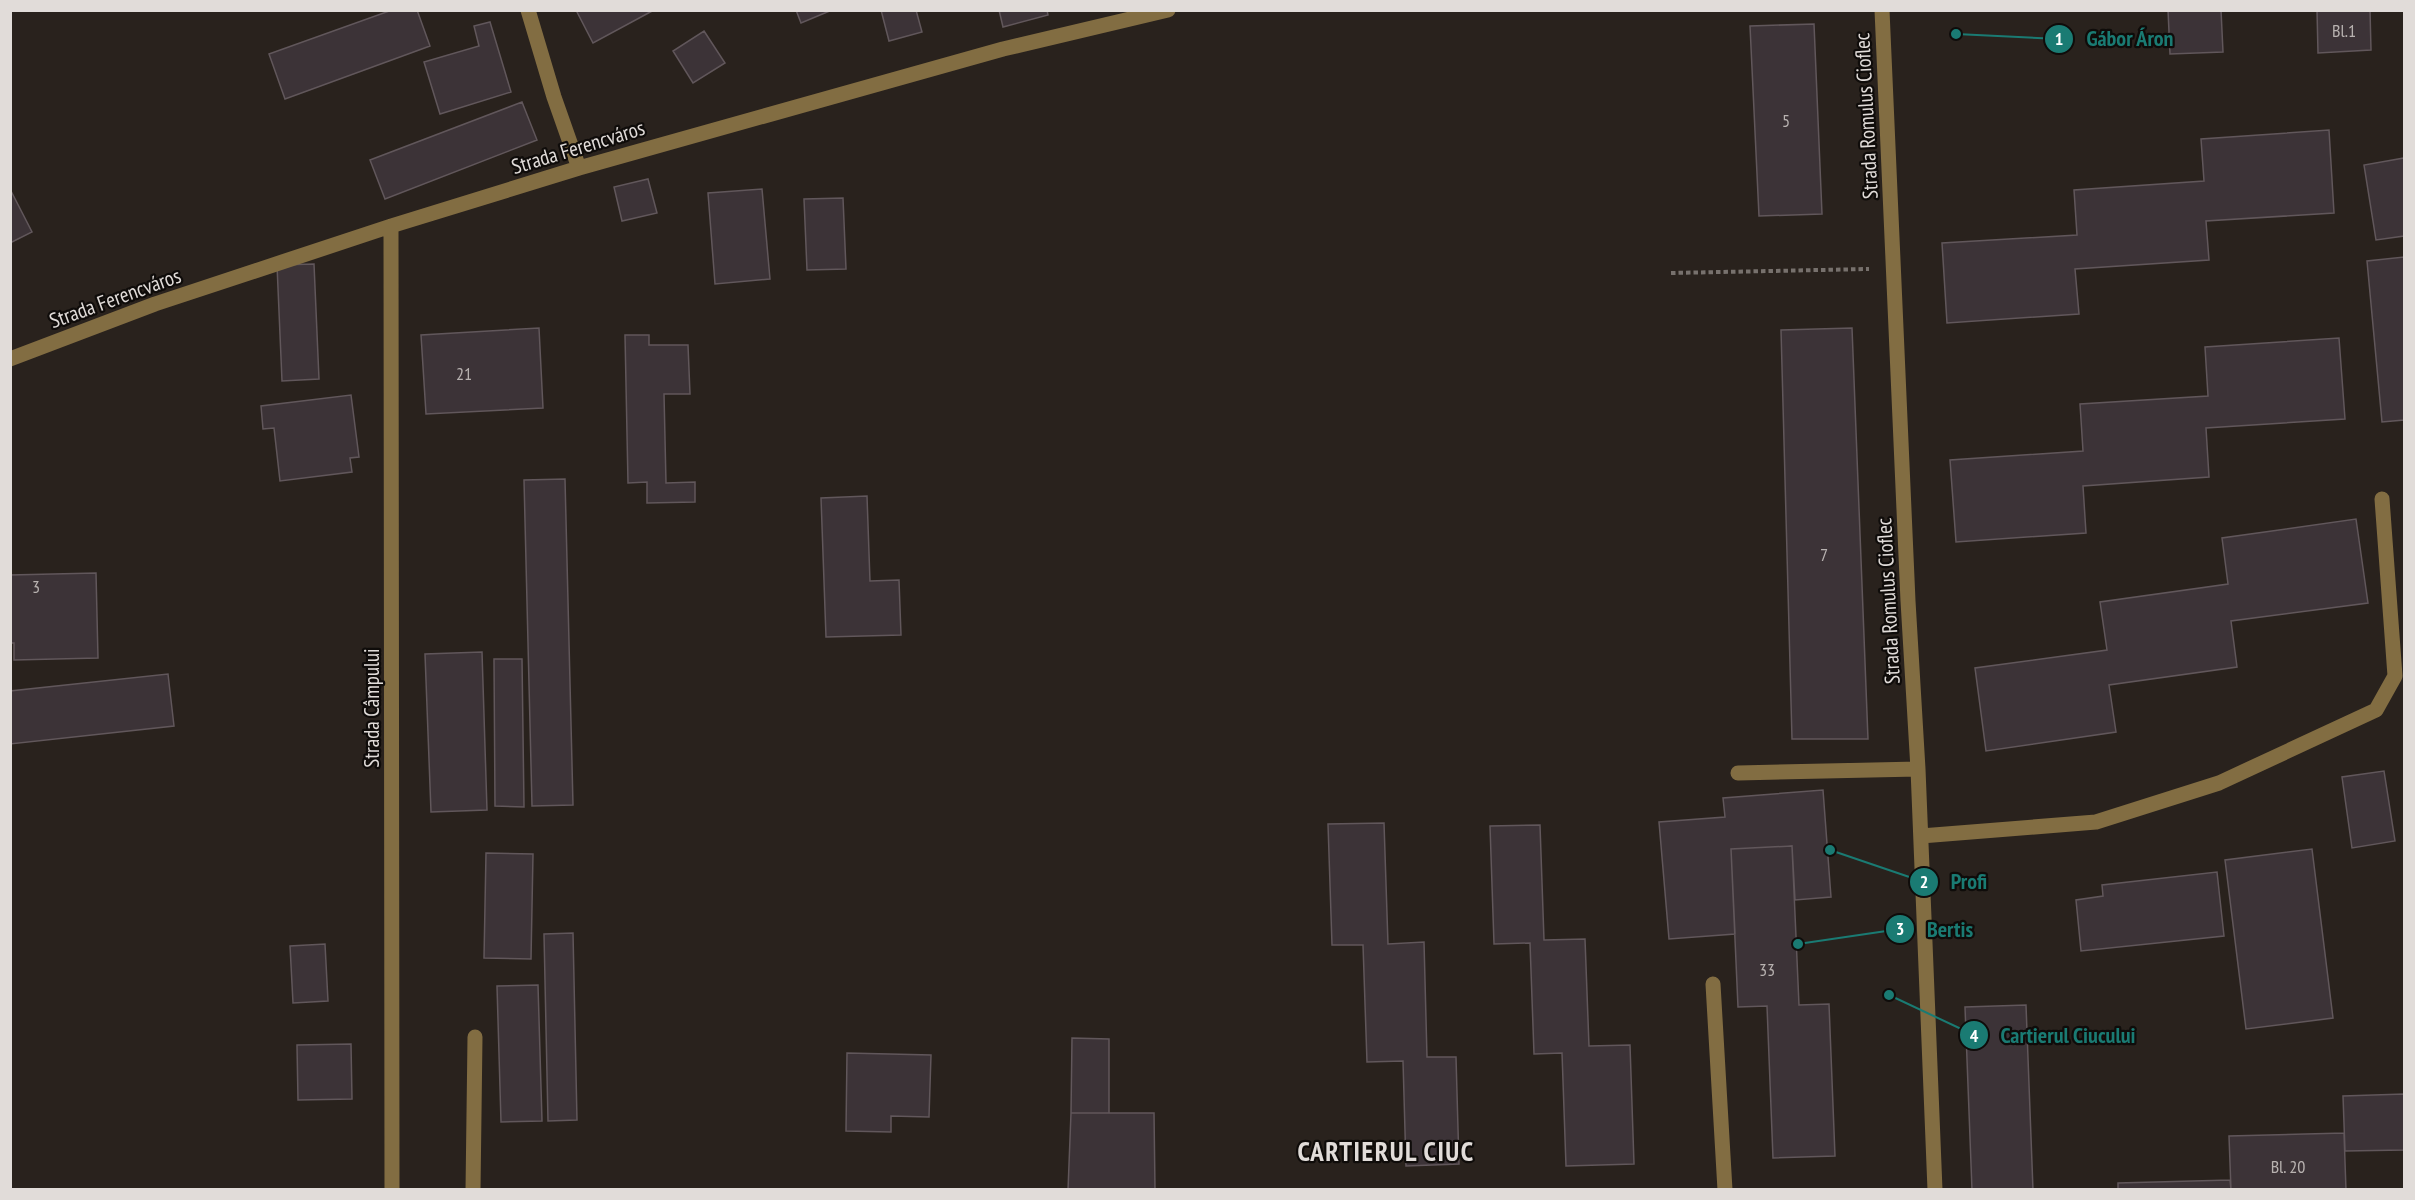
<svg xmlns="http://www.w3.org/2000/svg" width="2415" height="1200" font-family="'PT Sans Narrow',sans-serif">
	<rect width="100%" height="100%" fill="#29221d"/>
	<path fill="#3c3337" stroke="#61575b" stroke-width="1.5" d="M392,10H417L430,46L285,99L269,54Z
		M576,10H654L593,43Z
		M796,10H832L801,23Z
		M881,10H916L922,32L889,41Z
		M999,10H1047L1048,15L1003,27Z
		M2168,10H2221L2223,52L2170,54Z
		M2317,10H2370L2371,50L2318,53Z
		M490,22L511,92L440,114L424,62L479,46L474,26Z
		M1814,24L1822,214L1759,216L1750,26Z
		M704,31L725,63L693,83L673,51Z
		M522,102L537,140L385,199L370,160Z
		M2329,130L2334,213L2206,221L2209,260L2075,269L2079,314L1947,323L1942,243L2077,235L2074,190L2204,181L2201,139Z
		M2404,158V236L2376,240L2364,165Z
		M648,179L657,213L622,221L614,187Z
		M10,189L32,232L10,243Z
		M762,189L770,279L715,284L708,193Z
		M843,198L846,269L807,270L804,199Z
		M2404,257V420L2382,422L2367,261Z
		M314,264L319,379L282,381L277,265Z
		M539,328L543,408L426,414L421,335Z
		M1852,328L1868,739H1792L1781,330Z
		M625,335H649V345H688L690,394H664L666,483L695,482V502L647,503V482L628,483Z
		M2339,338L2345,419L2206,428L2209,477L2083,486L2086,533L1956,542L1950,460L2083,451L2080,404L2208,396L2205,347Z
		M351,395L359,457L350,458L352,472L280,481L274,428L263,429L261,406Z
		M565,479L573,805L532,806L524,480Z
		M867,496L870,581L899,580L901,635L826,637L821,498Z
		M2356,519L2368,603L2231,621L2237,667L2109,685L2116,732L1986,751L1975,668L2107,650L2100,602L2228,584L2222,538Z
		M96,573L98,658L14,660V643H10V575Z
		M482,652L487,810L431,812L425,654Z
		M494,659H522L524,807L495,806Z
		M168,674L174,726L10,744V691Z
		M2384,771L2395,841L2352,848L2342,777Z
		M1823,790L1831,897L1795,900L1792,846L1731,849L1735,934L1669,939L1659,822L1725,817L1723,798Z
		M1384,823L1388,944L1424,942L1427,1057H1456L1459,1164L1406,1166L1403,1061L1367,1062L1363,945H1332L1328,824Z
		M1540,825L1544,940L1585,939L1589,1046L1630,1045L1634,1164L1566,1166L1562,1053L1534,1054L1530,943L1494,944L1490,826Z
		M1792,846L1799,1005L1829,1004L1835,1156L1773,1158L1767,1006L1738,1007L1731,849Z
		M2312,849L2333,1018L2246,1029L2225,860Z
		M486,853L533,854L531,959L484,958Z
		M2217,872L2224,936L2081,951L2076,900L2103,896L2102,885Z
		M573,933L577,1120L548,1121L544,934Z
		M325,944L328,1001L293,1003L290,946Z
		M538,985L542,1121L501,1122L497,986Z
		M2026,1005L2033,1190H1972L1965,1007Z
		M1072,1038L1109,1039V1113H1071Z
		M351,1044L352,1099L298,1100L297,1045Z
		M847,1053L931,1055L929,1117L891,1116V1132L846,1131Z
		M2404,1094V1150L2345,1151L2343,1096Z
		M1071,1113H1154L1155,1189L1068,1190Z
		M2344,1133L2346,1190H2231L2229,1136Z
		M2230,1180L2231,1190H2118V1183Z"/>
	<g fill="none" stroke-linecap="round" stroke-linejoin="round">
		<path stroke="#77716d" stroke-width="4" stroke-dasharray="4.5 3" stroke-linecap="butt" d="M1671,273L1869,269"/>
		<path stroke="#826d42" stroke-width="15" d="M528,10L554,97L579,168
			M1882,10L1908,601L1918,769L1935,1190
			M391,226L392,1190
			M10,359L155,304L391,226L579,168L1003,49L1168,10
			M1738,773L1918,769
			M1921,836L2096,822L2219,783L2376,710L2395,676L2382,499
			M1713,984L1725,1190
			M473,1190L475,1037"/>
	</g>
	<g text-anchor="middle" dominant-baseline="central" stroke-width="4.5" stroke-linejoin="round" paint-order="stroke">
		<g font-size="18" fill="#b8b2b0">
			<text x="2344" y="30">Bl.1</text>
			<text x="1786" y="120">5</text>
			<text x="464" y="373">21</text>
			<text x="1824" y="554">7</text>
			<text x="36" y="586">3</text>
			<text x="1767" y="969">33</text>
			<text x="2288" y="1166">Bl. 20</text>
		</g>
		<g font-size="21" fill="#e1dcd9" stroke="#0f0c0a">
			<text transform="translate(1866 116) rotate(-93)">Strada Romulus Cioflec</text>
			<text transform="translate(578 147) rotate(-17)">Strada Ferencváros</text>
			<text transform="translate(115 298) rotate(-20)">Strada Ferencváros</text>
			<text transform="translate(1888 601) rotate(-93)">Strada Romulus Cioflec</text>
			<text transform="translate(371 708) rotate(-90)">Strada Câmpului</text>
		</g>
		<g font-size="27" font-weight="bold" letter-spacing="1.5" fill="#e1dcd9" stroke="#0f0c0a">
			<text x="1386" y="1151">CARTIERUL CIUC</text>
		</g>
	</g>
	<path fill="none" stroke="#1a7b73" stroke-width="2" d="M1956 34L2059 39M1830 850L1924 882M1798 944L1900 929M1889 995L1974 1035"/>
	<g fill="#1a7b73" stroke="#0f0c0a" stroke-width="2">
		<circle cx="1956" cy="34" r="6"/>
		<circle cx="1830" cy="850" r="6"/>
		<circle cx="1798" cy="944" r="6"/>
		<circle cx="1889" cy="995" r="6"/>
		<circle cx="2059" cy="39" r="15"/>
		<circle cx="1924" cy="882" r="15"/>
		<circle cx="1900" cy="929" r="15"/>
		<circle cx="1974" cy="1035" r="15"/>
	</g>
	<g font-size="18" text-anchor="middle" font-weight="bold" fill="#fff">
		<text x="2059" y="45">1</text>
		<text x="1924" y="888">2</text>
		<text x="1900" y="935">3</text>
		<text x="1974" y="1042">4</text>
	</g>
	<g font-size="22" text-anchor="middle" font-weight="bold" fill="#1a7b73" stroke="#0f0c0a" stroke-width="4.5" stroke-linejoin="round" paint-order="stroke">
		<text x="2130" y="46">Gábor Áron</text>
		<text x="1969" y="889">Profi</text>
		<text x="1950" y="937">Bertis</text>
		<text x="2068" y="1043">Cartierul Ciucului</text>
	</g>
	<rect width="2415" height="1200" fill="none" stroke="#e1dcd9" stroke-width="24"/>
</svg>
